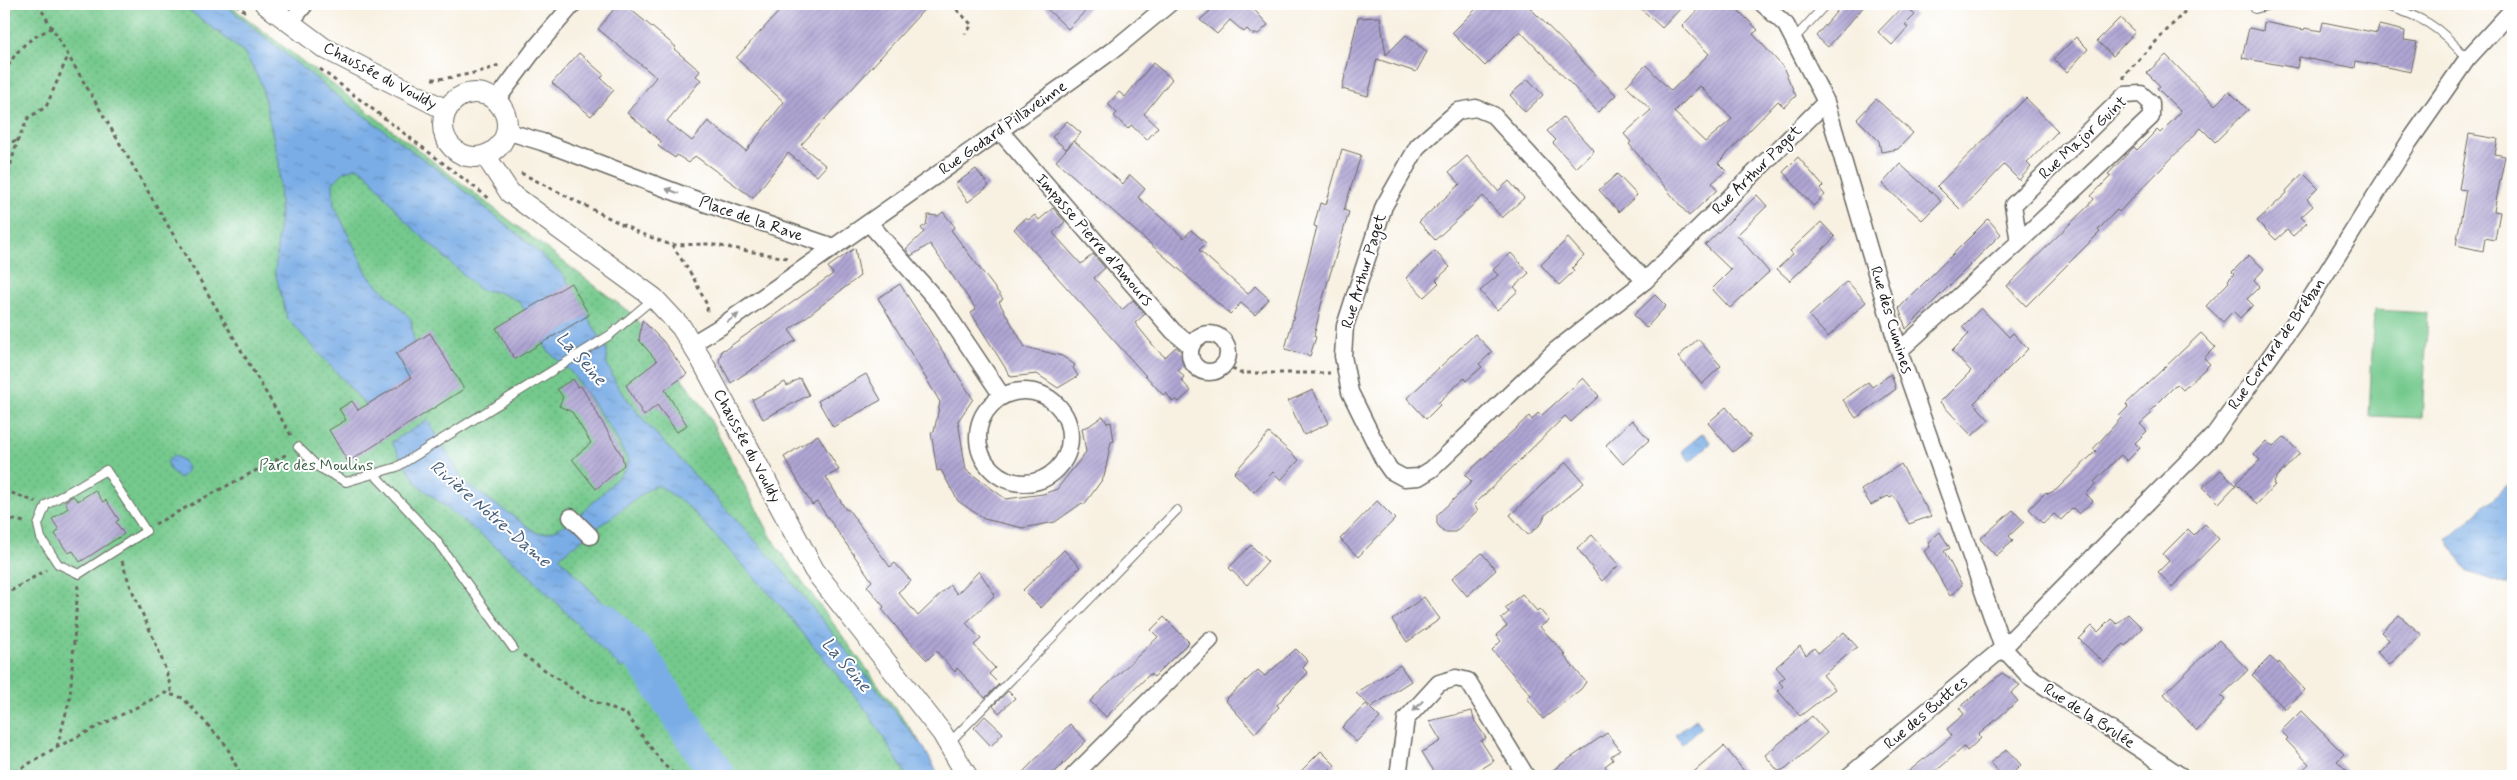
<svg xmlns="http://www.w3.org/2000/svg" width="2517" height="780" font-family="Mynerve,sans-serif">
	<defs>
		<pattern id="park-dots" width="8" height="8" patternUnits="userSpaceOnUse" patternTransform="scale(1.25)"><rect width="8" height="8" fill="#74c98d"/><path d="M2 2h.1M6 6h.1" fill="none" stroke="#64ac79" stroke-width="1.8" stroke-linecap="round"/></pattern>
		<pattern id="water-ripples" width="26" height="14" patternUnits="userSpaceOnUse" patternTransform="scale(1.25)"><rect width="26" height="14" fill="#7aade6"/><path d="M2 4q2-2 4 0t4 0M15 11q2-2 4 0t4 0" fill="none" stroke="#638cba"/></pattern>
		<pattern id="building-hatch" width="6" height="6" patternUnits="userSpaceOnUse" patternTransform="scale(1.25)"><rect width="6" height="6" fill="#afa5d3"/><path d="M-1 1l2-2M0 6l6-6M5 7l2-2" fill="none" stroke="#968db5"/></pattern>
	</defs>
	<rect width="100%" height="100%" fill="#fff"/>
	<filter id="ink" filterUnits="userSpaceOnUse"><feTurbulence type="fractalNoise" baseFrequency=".02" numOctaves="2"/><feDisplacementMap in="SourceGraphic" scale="10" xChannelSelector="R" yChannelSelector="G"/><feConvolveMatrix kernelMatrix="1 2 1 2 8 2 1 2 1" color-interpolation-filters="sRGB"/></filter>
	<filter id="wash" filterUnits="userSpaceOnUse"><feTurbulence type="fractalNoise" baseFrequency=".0096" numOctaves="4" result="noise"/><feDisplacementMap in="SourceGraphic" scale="20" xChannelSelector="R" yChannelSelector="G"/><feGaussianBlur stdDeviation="1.12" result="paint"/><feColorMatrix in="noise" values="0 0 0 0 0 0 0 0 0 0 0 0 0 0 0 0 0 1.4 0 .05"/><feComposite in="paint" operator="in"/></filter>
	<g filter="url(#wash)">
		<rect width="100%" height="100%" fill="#f8f1e2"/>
		<path fill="#74c98d" stroke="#487254" d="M2374,310L2428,313L2422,418L2369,416Z"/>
		<path fill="url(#park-dots)" stroke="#487254" d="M4,4H228L633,315L703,406L775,544L918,739L938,776H4Z"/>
		<path fill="url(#water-ripples)" stroke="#4b6481" d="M181,4H224L336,95L445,175L525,240L564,276L607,350V364L618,387L645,422L779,566L924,748L939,776H907L867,711L778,603L687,505L658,485L650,488L559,557L645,648L622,669L521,567L418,485L391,442L428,420L464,482L537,533C565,537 605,490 624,471L629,462L613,432L571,372L548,351L519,301L498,292L480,290L407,223L367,174L357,167L344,172L333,183L334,205L368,275L411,319L414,343L396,354L411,379L366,405L287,318L275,272L280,213L279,163L261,83L244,52Z
			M1703,433L1711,443L1690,461L1681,451Z
			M173,455L183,460L187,467L185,474L179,479L171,471L167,462Z
			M2513,480V587L2468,572L2447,540Z
			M1696,719L1702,727L1682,744L1675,735Z"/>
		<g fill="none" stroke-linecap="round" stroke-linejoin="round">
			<path stroke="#7aade6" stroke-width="35" d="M604,620L641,657L718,776"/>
		</g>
		<g id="blocks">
			<path fill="url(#building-hatch)" fill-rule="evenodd" d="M618,4H624L676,47L674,49L700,71L696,76L701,80L667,121L692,141L708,121L746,151L784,102L736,58L786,4H929L801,145L826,166L817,176L788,153L753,198L695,156L689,163L677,155L675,158L658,146L662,142L627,113L656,77L598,29Z
				M1042,4H1092L1068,29Z
				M1201,4H1249L1268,25L1258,34H1252L1247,29L1244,32L1230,20L1217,34L1200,20L1210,11Z
				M1481,4H1526L1616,95L1598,112L1520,31L1485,66L1452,33Z
				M1636,4H1685L1662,28Z
				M1703,4H1732L1758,30L1753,34L1783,67L1796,96L1784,107L1778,101L1718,163L1726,171L1712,183L1717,190L1689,216L1629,144L1631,142L1624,134L1651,110L1626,86L1646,65L1671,91L1709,54L1682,26ZM1700,86L1732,119L1705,142L1674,112Z
				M1843,4H1866L1828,47L1816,36Z
				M1904,5L1915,15L1905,25L1908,27L1892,45L1878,32Z
				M1380,17L1386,55L1406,35L1427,52L1416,72L1377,59L1368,96L1342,89L1358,18Z
				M2120,18L2135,32L2113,56L2097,41Z
				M2264,22L2304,30L2305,28L2321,31L2323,22L2377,33L2379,25L2405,31L2404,40L2417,42L2411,72L2356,61L2355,68L2299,57L2297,68L2242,58L2249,28L2263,31Z
				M2076,37L2088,49L2067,72L2054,59Z
				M579,53L604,75L601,78L614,90L591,116L552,83Z
				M2166,55L2215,105L2229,91L2248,110L2215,142L2201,128L2119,212L2117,210L2098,230L2100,232L2026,306L2007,286L2089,205L2094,199L2091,196L2111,176L2108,174L2134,147L2137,150L2157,130L2160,133L2181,112L2157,88L2160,86L2147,73Z
				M1153,63L1172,79L1144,114L1158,127L1147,140L1131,125L1128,129L1114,116L1117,113L1108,104L1119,92L1125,97Z
				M1528,79L1543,95L1525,112L1510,95Z
				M2026,98L2058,131L2027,163L2031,167L2019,180L2004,165L1961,210L1937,186Z
				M1876,99L1913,133L1898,149L1881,152L1879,141L1857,119Z
				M1563,117L1594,151L1576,168L1553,143L1556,140L1547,131Z
				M1067,121L1081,133L1066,149L1052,137Z
				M2469,134L2498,139L2495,154L2505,156L2494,211L2500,212L2495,240L2485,238L2483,251L2456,245L2466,190L2459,189Z
				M1074,141L1123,184L1130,175L1145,189L1138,197L1184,238L1191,230L1206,243L1199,250L1248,294L1255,286L1269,299L1255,315L1241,303L1230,314L1056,161Z
				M1342,149L1361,155L1344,210L1349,212L1322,301L1314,336L1316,337L1310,356L1285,349L1317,227L1314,226L1320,203L1326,205Z
				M1467,156L1498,191L1509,181L1524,198L1502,218L1483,196L1435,240L1419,222L1460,184L1449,172Z
				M1798,157L1823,186L1820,189L1825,195L1813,206L1783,172Z
				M1900,164L1941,201L1922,220L1882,184Z
				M976,169L989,186L968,202L955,184Z
				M2303,173L2318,188L2307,199L2313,206L2301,217L2307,223L2293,236L2287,230L2276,240L2257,221L2287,193L2286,191Z
				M1617,174L1637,195L1619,212L1599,190Z
				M1757,195L1767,206L1737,235L1769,272L1730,308L1712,289L1731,270L1705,245Z
				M1053,208L1065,222L1053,233L1081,264L1093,254L1105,268L1094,278L1122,310L1133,300L1145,314L1135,323L1157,350L1165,357L1176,347L1190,359L1178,370L1184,377L1181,380L1191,391L1179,402L1176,399L1173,402L1166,393L1163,395L1014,229L1026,218L1028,220L1035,215L1039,220Z
				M943,212L955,227L951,230L1003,299L999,302L1025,347L1062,356L1075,365L1073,368L1078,376L1058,388L1037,374L1011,377L971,313L976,309L930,244L911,256L906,249L924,232L921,228L926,225L928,215L938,216Z
				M1988,219L2001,234L1906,329L1899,308Z
				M1821,222L1835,237L1790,281L1777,269L1793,254L1790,251Z
				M1568,238L1584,256L1572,268L1574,271L1559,285L1541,265Z
				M855,248L860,276L789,330L796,340L731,383L719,361L722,350L726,349L833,274L828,267Z
				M1435,251L1450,267L1436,280L1439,283L1424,297L1406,278Z
				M1511,253L1529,273L1514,287L1518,291L1497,310L1480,291L1498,275L1493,270Z
				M2249,255L2264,269L2254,280L2260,286L2247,299L2253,305L2240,318L2233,311L2223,322L2206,306L2229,282L2228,280L2234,274L2232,272Z
				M1847,281L1866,302L1828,337L1809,316Z
				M571,283L589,315L515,359L496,328Z
				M900,284L973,399L958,421L966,470L1006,499L1043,494L1057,489L1086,452L1082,428L1089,426L1103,416L1107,423L1111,422L1114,441L1111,442L1104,477L1084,505L1082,503L1055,522L1023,528L984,519L958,501L941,470L937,471L931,432H934L940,402L878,298Z
				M1655,295L1666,306L1646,328L1634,315Z
				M1981,308L2009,337L2013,333L2028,349L1974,403L1989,420L1972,436L1940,402L1971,371L1952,351L1969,334L1962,327Z
				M642,320L663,341L687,374L665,390L687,425L677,432L657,405L644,416L626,385L657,361L639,340Z
				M430,333L464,389L348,462L329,430L346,420L339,409L352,401L358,410L411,378L396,354Z
				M2201,333L2215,347L2204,358L2210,364L2183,390L2177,384L2150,411L2152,413L2140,424L2147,431L2135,443L2140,448L2127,461L2121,455L2094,482L2096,484L2086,494L2093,501L2079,514L2073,508L2061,520L2054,514L2043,524L2029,509L2046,492L2048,494L2056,490L2096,451L2093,449L2121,418L2119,416L2128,407L2126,404Z
				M1475,334L1492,352L1479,364L1482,367L1466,381L1464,378L1438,403L1440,405L1426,419L1407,398Z
				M1698,339L1721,366L1702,384L1678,357Z
				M866,374L881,400L833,427L818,401Z
				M1891,374L1896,389L1856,418L1843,400L1868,382L1872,387Z
				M800,378L809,395L763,419L752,400L785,382L787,386Z
				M1583,378L1599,396L1571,422L1565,416L1474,505L1478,510L1455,532H1444L1437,524V515L1472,482L1465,475L1529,416L1532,420L1538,413L1541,416Z
				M573,379L578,387L581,386L622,456L624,465L596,489L572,459L591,443L572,412L559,406L563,397L557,389Z
				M1313,390L1329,423L1304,435L1288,401Z
				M1726,407L1751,437L1733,452L1708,423Z
				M1632,420L1649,440L1623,464L1606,445Z
				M1269,433L1299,460L1281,480L1273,472L1254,492L1234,473Z
				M818,435L839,470L826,477L846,510L848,509L890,567L895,563L911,581L898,592L918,616L950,585L957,594L979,571L995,595L966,623L981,639L974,645L995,668L989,674L999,684L985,698L957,668L955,672L936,651L927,660L903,635L882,609L884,607L867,586L872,581L817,502L812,505L784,457Z
				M2284,437L2300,453L2277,477L2273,484L2275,485L2257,504L2236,483L2260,460L2254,454L2266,441L2273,447Z
				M1566,462L1584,483L1545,515L1541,524L1528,535L1510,515Z
				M1901,464L1931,516L1909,524L1894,496L1890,498L1888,496L1871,505L1861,490Z
				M2221,470L2236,485L2219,503L2203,487Z
				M95,490L103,502L106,500L119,520L116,522L124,534L80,562L73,551L68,553L55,534L59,530L52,519L68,508L65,501L73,496L78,501Z
				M1377,501L1395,519L1358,557L1340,539Z
				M2013,510L2024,522L2009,536L2013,541L1996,556L1980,539Z
				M2205,524L2219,539L2172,587L2158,572L2169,561L2163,554L2188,529L2194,535Z
				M1940,532L1950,548L1944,551L1962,585L1950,596L1924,551L1930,547L1928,542Z
				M1592,535L1619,565L1602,581L1577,548Z
				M1251,545L1268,562L1247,585L1229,568Z
				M1064,550L1080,567L1041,608L1023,590Z
				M1482,553L1496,570L1467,596L1452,578Z
				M1522,594L1537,611L1539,609L1549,620L1540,627L1566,655L1564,656L1586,682L1581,689L1543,719L1527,698L1531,695L1492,650L1501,641L1496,635L1507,626L1501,619L1509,612L1505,608Z
				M1424,597L1440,619L1407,642L1392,620Z
				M2128,614L2142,628L2125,646L2123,644L2104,663L2079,639L2092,626L2098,632L2111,619L2117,624Z
				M2399,615L2422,635L2389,665L2377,652L2389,640L2381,632Z
				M1164,617L1189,642L1154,677L1150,674L1106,717L1090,701L1158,637L1151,630Z
				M1844,632L1857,647L1823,675L1835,689L1800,716L1778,691L1783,686L1779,682L1785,677L1776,667L1800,646L1806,655L1814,648L1818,653Z
				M2219,640L2248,670L2221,696L2225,700L2197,731L2164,694Z
				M1296,649L1308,661L1303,668L1308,673L1284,697L1277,705L1279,707L1255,733L1225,700L1258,670L1265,676Z
				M2270,657L2278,664L2279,662L2305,690L2285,709L2252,675Z
				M1400,665L1411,681L1371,707L1356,693Z
				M2002,673L2020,685L2011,693L2018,701L1978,735L1981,738L1967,751L1964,747L1935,772L1939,776H1903L1952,736L1947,729L1964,714L1959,708Z
				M1008,691L1015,698L999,713L993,706Z
				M1366,704L1380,718L1356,742L1342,727Z
				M1472,711L1474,720L1486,738L1481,741L1494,761L1470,776H1437L1422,752L1441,741L1429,721Z
				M2301,711L2344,754L2337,761L2352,776H2296L2309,764L2286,740L2288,738L2281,731Z
				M985,716L1003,733L991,746L974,728Z
				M1812,716L1827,733L1786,769L1778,771L1765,755Z
				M1070,724L1086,741L1051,776H1019Z
				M1607,733L1620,750L1611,756L1613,760L1605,766L1613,776H1544Z
				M1724,746L1748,776H1689Z
				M2007,749L2021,765L2010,776H2002L1990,763Z
				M1321,751L1335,765L1324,776H1296Z"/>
		</g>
	</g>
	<g filter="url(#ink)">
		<use href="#blocks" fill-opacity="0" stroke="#696761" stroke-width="1"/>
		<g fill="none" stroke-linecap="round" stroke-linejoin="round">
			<g stroke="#696761" stroke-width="10">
				<path id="service" d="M2379,4C2420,15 2440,26 2467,59
					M2255,9L2273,4
					M1794,39L1826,4
					M298,447L318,467L346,482L397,467L610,335L654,298
					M106,470L146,531L79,574L58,564L41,538L38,525L46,505Z
					M374,474L436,540L513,648
					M949,743L1177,510"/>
			</g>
			<g stroke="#696761" stroke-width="19">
				<path id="minor" d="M1763,4L1786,25L1826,102L1899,351L2003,648L2029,676L2181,776
					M290,23L305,4
					M496,101L537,46L573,4
					M506,131L542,142L707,204L834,247
					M1000,131L1173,331L1191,346
					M869,223L941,305L1002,396
					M1645,281L1493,115L1476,108L1458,111L1418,146L1384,206L1345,326L1343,356L1350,392L1384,461L1391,471L1404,478L1419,477L1432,469L1556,350L1645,281L1826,102
					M1190 353a19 19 0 1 1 38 0a19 19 0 1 1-38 0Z
					M692,344L720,327L1069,82L1117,47L1169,4
					M1899,351L2019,242L2013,205L2125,95L2141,94L2151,103V117L2019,242
					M978 437a46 46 0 1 1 92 0a46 46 0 1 1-92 0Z
					M571,517L590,536
					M1073,776L1210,640
					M1398,776L1406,719L1439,683L1456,678L1468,681L1526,776
					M1849,776L2003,648L2214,435L2300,315L2409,142L2467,59L2513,9"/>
			</g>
			<g stroke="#696761" stroke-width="22">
				<path id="tertiary" d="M265,4L324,48L446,110
					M443 125a32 32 0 1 1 64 0a32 32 0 1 1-64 0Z
					M485,155L510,193L654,298L681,327L702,361L814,570L942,733L967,776"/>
			</g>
			<path stroke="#696761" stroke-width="3" stroke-dasharray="4 4" stroke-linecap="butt" d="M38,4L292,437
				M236,4L248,14
				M951,4L972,25L965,34
				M320,69L490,199
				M4,73C18,48 26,40 52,28
				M432,79C443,80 491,71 500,64
				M2124,79V75L2192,4
				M4,140L17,142
				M521,173L637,232L671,245L709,244L787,258
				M4,188L17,142L28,118L46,107L68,56
				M672,245L693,277L708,307L706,313
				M1225,365L1240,373H1330
				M4,490L36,502
				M4,518L25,522
				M155,524L289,453
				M122,561C135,607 163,647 172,695
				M4,595L46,570
				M523,655L584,697L627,715L663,764L676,776
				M57,747L70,698L78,585
				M8,776L57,747L165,693L183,698L226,745L241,776"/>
			<use href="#service" stroke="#fff" stroke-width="8"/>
			<use href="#minor" stroke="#fff" stroke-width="16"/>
			<use href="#tertiary" stroke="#fff" stroke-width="20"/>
		</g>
		<defs><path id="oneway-solid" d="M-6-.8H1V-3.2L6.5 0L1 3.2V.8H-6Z" transform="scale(1.25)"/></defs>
		<g fill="#999">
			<use href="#oneway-solid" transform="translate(672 191) rotate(-160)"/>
			<use href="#oneway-solid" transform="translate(733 318) rotate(-35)"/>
			<use href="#oneway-solid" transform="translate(1418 706) rotate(133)"/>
		</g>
	</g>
	<g text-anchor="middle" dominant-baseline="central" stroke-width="4" stroke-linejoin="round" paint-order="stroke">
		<g font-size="16" fill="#1c1c1c" stroke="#fff">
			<text transform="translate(380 76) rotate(28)">Chaussée du Vouldy</text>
			<text transform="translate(1003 128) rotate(-35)">Rue Godard Pillaveinne</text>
			<text transform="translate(2083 138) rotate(-43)">Rue Major Guint</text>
			<text transform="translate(1757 170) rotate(-45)">Rue Arthur Paget</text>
			<text transform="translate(751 219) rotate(19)">Place de la Rave</text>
			<text transform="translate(1094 240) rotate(49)">Impasse Pierre d'Amours</text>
			<text transform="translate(1364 271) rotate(-73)">Rue Arthur Paget</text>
			<text transform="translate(1891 320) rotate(73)">Rue des Cumines</text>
			<text transform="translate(2277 344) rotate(-55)">Rue Corrard de Bréban</text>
			<text transform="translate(747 446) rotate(62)">Chaussée du Vouldy</text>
			<text transform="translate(1926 713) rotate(-40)">Rue des Buttes</text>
			<text transform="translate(2089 716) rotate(33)">Rue de la Brulée</text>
		</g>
		<g font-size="16" fill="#3f6149" stroke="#fff">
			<text x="316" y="465">Parc des Moulins</text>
		</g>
		<g font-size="18" font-style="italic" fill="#465d77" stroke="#fff">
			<text transform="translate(581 359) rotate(48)">La Seine</text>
			<text transform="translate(490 514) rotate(41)">Rivière Notre-Dame</text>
			<text transform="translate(846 665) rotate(49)">La Seine</text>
		</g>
	</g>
	<rect width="2517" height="780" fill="none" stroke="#fff" stroke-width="20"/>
</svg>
